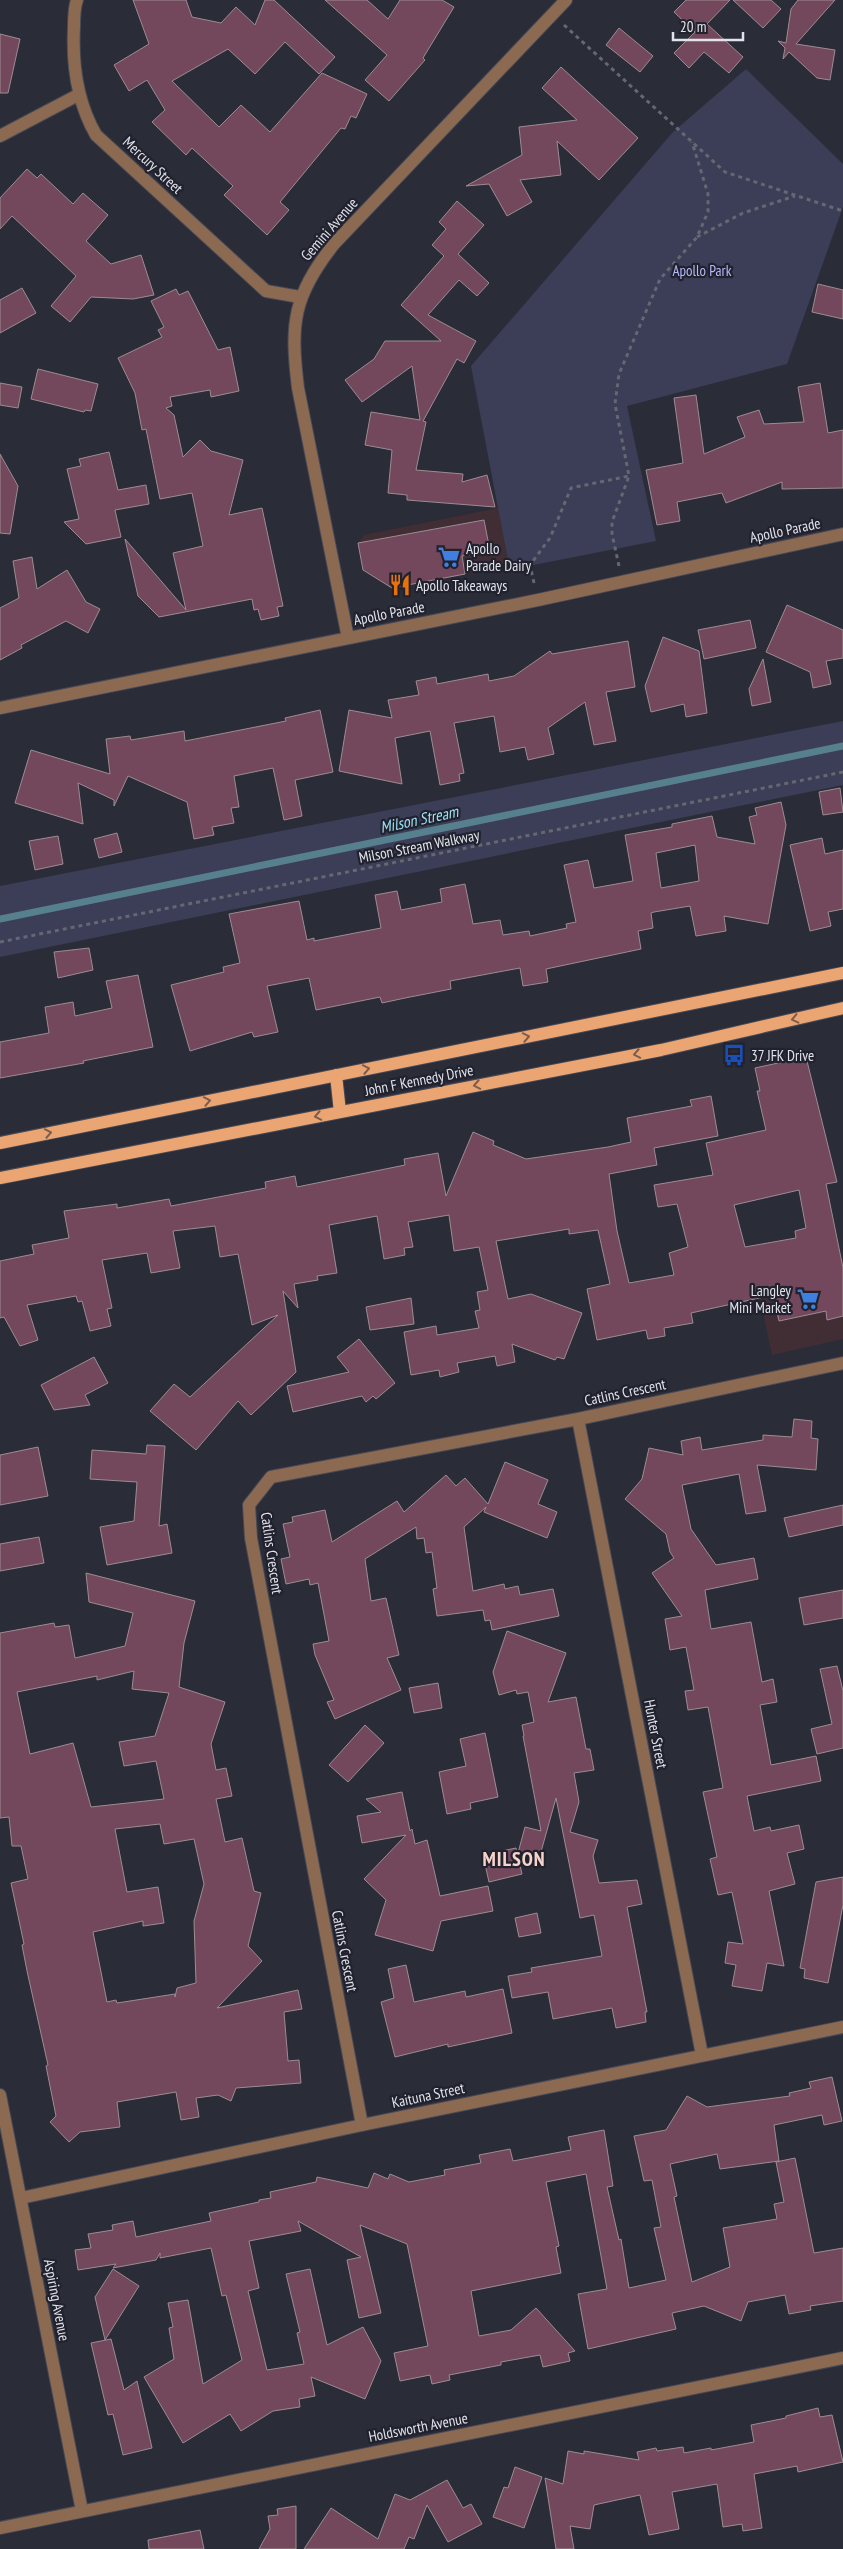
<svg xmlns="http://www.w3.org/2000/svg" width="843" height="2549" font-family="'PT Sans Narrow',sans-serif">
	<rect width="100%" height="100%" fill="#2a2c38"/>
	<path fill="#412e35" d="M498,508L509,566L392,588L363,570L358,543L364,535Z
		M843,1258V1339L772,1355L755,1275Z"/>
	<path fill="#3b3e56" d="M746,69L843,164V207L787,364L627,406L656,541L513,569L509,566L471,366L673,132Z
		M843,721V785L0,957V886Z"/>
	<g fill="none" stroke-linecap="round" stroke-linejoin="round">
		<path stroke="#56808e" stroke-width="7" d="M0,919L843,746"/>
	</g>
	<path fill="#74485c" stroke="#9c8c92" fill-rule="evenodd" d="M133,0H186L192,17L221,23L236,7L255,25L265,0H274L335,57L319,74L285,42L255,74L228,49L172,81L219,127L241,105L270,132L322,73L367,94L356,118L351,116L345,129L341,128L280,202L289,210L267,235L224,195L233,186L192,148L186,155L152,122L165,110L147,80L129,91L114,65L149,44Z
		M325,0H367L388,19L400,0H442L454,7L423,58L425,60L389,101L365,80L387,55Z
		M686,0H730L707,24L743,57L729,73L704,52L689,68L674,53L695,32L674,12Z
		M733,0H771L781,9L763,28Z
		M798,0H835L796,44L835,50L830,80L817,78L789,52L783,59L785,48L778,41L786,43L791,9Z
		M619,28L653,56L640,72L606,45Z
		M0,34L20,39L8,93H0Z
		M561,67L638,138L599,180L557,141L561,175L520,180L532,202L507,216L489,184L466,186L522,155L519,127L577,120L542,88Z
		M27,169L37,178L41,174L73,204L83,193L108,215L86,241L111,264L141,255L154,295L133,299L91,297L70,322L51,306L76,276L12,216L0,229V198Z
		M457,201L484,225L458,254L489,283L477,296L459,280L428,315L476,341L464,363L457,359L423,421L426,422L416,470L463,474L462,482L487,475L495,507L407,500V495L388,493L392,450L365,445L371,412L420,420L412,366L362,402L345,380L374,359L385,341H441L401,305L444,256L432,245L446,229L439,222Z
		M818,284L843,290V319L812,312Z
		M22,288L36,313L0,333V300Z
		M176,289L179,295L188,291L218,350L230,347L239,391L211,397L210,390L170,397L172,406L166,408L174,415L183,457L200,440L211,451L243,460L229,515L262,508L283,606L277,607L279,616L261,620L258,609L254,610L252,599L159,617L138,596L125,539L186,610L173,553L203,546L192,493L160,499L146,429L142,430L135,393L118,358L162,337L158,330L164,327L151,301Z
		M38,369L98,384L91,411L85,410L84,412L31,399Z
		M0,383L22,387L18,408L0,405Z
		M820,383L828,433L843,430V488L782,489V482L726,503L722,493L677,502L680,521L657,525L646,470L683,463L674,398L696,395L704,454L745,437L737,417L759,410L764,424L804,422L798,387Z
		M109,452L118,490L146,485L149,504L115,510L121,537L86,544L64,522L79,519L67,469L81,466L79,459Z
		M0,454L18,486L10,534L0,533Z
		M484,520L490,551L462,556L465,574L392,588L363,570L358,543Z
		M32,557L37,589L67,570L86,602L100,609L88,633L66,621L21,645L22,648L0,660V608L19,598L13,561Z
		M787,605L843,630V658L826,661L831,684L813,688L810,672L766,652Z
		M750,620L756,648L704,659L698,630Z
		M663,637L699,651L707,713L686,717L684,704L651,712L645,686Z
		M628,641L635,687L606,692L616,741L594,745L585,702L548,728L554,754L528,760L525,747L500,752L494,716L454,723L464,773L459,774L460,781L440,785L430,731L395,738L402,784L339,771L349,710L392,718L388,700L419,695L416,681L436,677L437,684L488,674L489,681L514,676L550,651L552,654Z
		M763,659L771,702L752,706L749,689Z
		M320,710L333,772L295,780L302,816L284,820L273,768L234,776L239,807L231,808L234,823L212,827L214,835L194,839L187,802L128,776L114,806V800L78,783L83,824L15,803L31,750L110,774L106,739L130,736L131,740L184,731L185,741L286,721L285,718Z
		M840,788L843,812L823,815L819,792Z
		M781,802L786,825L768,924L724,916L726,931L696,936L690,906L654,912L651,913L653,928L638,931L641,949L546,969L548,982L523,986L520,968L450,981L451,989L405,998L382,1003L380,997L316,1010L309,978L267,986L278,1032L254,1037L252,1032L190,1051L171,985L224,972L223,967L240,963L229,914L299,901L307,940L314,938V941L381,928L375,895L397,891L401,910L442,902L440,889L465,884L473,924L500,920L503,935L529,931L530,936L567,928L566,924L576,922L564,865L588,860L594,888L633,881L625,835L672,827V824L712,816L717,837L755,844L749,817L757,815L755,808ZM695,845L699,881L661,888L656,853Z
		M117,833L122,852L99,858L94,839Z
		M58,836L63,864L35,870L29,841Z
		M822,838L825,854L843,850V909L828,912L831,926L810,931L790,845Z
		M89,948L93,970L58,978L54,952Z
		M138,975L153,1047L83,1061L84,1063L0,1078V1042L49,1033L45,1007L73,1002L75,1016L112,1008L106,981Z
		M806,1057L837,1182L826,1184L843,1268V1316L827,1320L826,1311L779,1321L773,1295L691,1313L693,1323L664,1328L665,1336L648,1339L646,1330L597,1340L587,1289L610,1284L598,1230L569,1234V1229L496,1241L508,1299L531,1294L582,1313L564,1359L557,1357L555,1360L512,1344L515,1362L497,1366L495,1356L457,1363L459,1372L440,1377L439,1370L411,1375L404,1332L436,1326L437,1335L479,1328L475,1311L480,1310L477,1292L488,1290L479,1247L454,1251L449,1215L408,1222L413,1247L404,1248L405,1255L384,1259L377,1216L329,1225L337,1273L317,1276L318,1280L294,1284L298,1308L283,1291L296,1372L251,1415L238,1401L196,1450L150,1411L174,1384L190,1397L278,1315L252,1325L238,1254L220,1257L215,1226L173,1231L180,1268L151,1273L147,1253L102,1260L112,1308L107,1309L111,1326L90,1331L82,1301L78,1302L76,1296L27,1305L38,1340L20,1346L4,1317L0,1318V1261L34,1254L32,1245L69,1238L64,1211L117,1204V1208L169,1199L171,1206L266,1188L265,1182L295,1176L297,1187L405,1165L404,1159L438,1153L446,1196L473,1132L494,1141L493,1145L526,1159L608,1147L631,1142L627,1118L692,1106L690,1100L711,1096L718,1136L654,1148L657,1165L609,1174L617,1231L629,1283L674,1275L669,1253L688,1247L677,1204L658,1207L654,1185L713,1175L706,1143L766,1130L757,1091H760L755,1068ZM799,1190L806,1228L795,1231L796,1238L745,1247L734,1205Z
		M411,1298L414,1324L370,1330L366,1307Z
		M359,1339L395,1383L376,1399L373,1396L366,1402L362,1396L293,1412L287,1386L349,1372L337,1357Z
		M94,1357L108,1383L85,1395L90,1405L54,1410L41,1385Z
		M794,1419L812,1421L811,1438L818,1439L816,1470L757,1465L766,1511L746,1514L739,1474L682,1485L691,1529L716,1565L754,1558L758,1579L705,1590L711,1629L751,1622L762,1682L773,1679L777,1702L760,1705L771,1765L816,1756L821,1781L747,1796L754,1831L770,1827L771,1831L799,1825L804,1849L787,1853L795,1884L769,1891L784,1966L767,1963L762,1991L732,1986L736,1965L725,1963L728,1942L743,1944L732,1892L718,1895L710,1859L717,1857L703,1792L723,1788L708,1707L688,1710L685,1691L694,1690L686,1647L670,1650L665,1619L682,1616L652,1573L674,1558L670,1552L666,1534L625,1499L642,1479L649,1448L683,1455L681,1441L700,1437L702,1450L763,1440V1435L792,1437Z
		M147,1445L165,1446L159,1526L167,1524L172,1553L107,1565L100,1527L134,1521L137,1482L90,1479L92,1450L146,1454Z
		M38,1447L48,1496L0,1505V1455Z
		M505,1462L548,1480L538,1504L557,1512L547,1538L484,1512L486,1507L464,1527L473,1591L504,1584L505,1589L518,1586L520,1595L553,1589L559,1616L492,1630L490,1620L485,1621L483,1610L437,1616L433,1589L437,1588L432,1552L426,1553L424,1538L417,1539L416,1527L365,1559L371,1601L386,1598L399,1655L387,1658L401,1690L335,1719L327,1702L334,1700L315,1655L313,1644L329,1641L318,1583L310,1585L309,1579L286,1584L281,1559L290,1557L283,1524L293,1522L292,1517L325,1510L332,1542L397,1501L404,1512L446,1475L456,1486L465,1478L488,1504Z
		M843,1505V1525L789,1537L784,1518Z
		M39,1537L44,1563L0,1571V1544Z
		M86,1573L195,1601L184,1643L179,1687L225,1702L211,1744L216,1770L226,1768L232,1796L216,1799L225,1842L242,1838L254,1891L261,1893L248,1946L262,1961L217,2008L298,1990L302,2009L284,2012L288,2061L299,2060L301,2083L236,2088L231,2101L218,2095L196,2098L199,2117L181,2120L176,2092L117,2102L120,2127L80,2132L69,2142L50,2122L56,2116L46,2066L48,2065L27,1971L22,1945L24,1944L11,1883L28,1879L21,1846H12L9,1817L0,1818V1633L54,1623L55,1627L69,1625L75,1658L125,1646L133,1613L89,1602ZM134,1671L132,1689L169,1693L155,1736L119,1742L124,1766L156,1761L164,1799L91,1807L73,1743L30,1754L17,1692L97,1676V1680ZM160,1824L164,1844L194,1839L204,1884L194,1921L196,1983L177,1988L175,1997V1994L117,2003L116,2000L107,2002L93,1932L143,1921V1926L164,1923L158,1887L127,1892L115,1829Z
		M843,1590V1618L804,1625L799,1598Z
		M507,1631L566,1653L548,1702L576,1697L586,1749H590L594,1770L574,1773L579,1802L570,1832L598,1840L593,1856L599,1883L637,1880L642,1904L627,1907L647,2012H645L646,2022L616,2028L612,2008L553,2019L548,1992L512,1998L508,1976L532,1972L531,1968L602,1956L594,1915L580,1918L556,1798L539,1859L518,1853L525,1827L541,1831L523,1736H524L522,1725L534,1722L528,1692L517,1694L516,1690L499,1695L493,1672Z
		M837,1666L843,1691V1748L817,1754L811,1729L832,1724L820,1669Z
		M438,1683L442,1708L414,1713L409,1688Z
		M365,1725L384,1743L348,1782L329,1765Z
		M485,1733L498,1797L470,1803L471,1809L447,1814L439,1772L466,1766L460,1739Z
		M402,1792L410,1831L412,1829L415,1844L427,1840L440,1896L488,1886L493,1911L441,1921L433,1951L375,1935L386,1900L364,1879L406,1835L362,1843L357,1816L381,1812L366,1799Z
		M516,1848L522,1874L489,1882L483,1855Z
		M843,1877V1905L828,1983L804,1978L805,1969L800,1968L816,1882Z
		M537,1913L541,1933L519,1937L515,1918Z
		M406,1965L414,2002L465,1991L466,1997L503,1989L512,2033L448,2047V2044L395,2057L381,2002L394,1998L388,1969Z
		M832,2077L842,2121L824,2125L822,2115L774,2125L779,2161L720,2169L717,2154L670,2164L677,2196L674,2197L692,2282L730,2267L723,2228L777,2219L774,2204L784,2202L776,2162L795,2158L814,2253L843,2248V2301L810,2306L811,2310L789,2314L785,2295L748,2302L741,2321L704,2306L672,2313L676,2329L588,2349L578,2294L607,2289L586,2174L546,2182L559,2246L556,2247L561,2273L471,2291L479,2336L511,2330L536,2308L575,2351L568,2353L570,2361L543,2367L540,2355L501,2362V2365L449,2375L450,2380L432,2384L430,2375L400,2381L394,2353L428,2346L407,2244L360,2225L381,2313L359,2318L347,2260L361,2257L298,2221L301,2231L249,2241L259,2288L248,2291L267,2370L304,2364L297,2333L300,2332L286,2274L310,2269L327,2345L363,2327L381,2361L365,2399L311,2377L315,2396L299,2399L300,2407L273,2411L241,2431L230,2414L183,2443L144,2377L174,2359L169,2328L173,2327L168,2303L188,2300L203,2384L242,2360L226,2295L222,2296L211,2248L160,2258V2253L156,2260L113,2268L116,2264L78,2270L75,2250L91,2248L88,2234L113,2230L112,2225L133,2221L136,2237L211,2221L209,2213L259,2202V2200L271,2198L270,2192L316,2182L317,2177L368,2188L374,2173L388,2179L390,2174L409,2182L445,2175L444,2170L481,2163L479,2155L510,2149L513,2161L571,2150L568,2137L604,2130L613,2186L607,2187L619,2240L621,2239L629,2288L666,2280L654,2228L661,2227L652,2180L644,2181L634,2136L666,2130L687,2096L707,2107L790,2096L789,2093L811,2088L809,2082Z
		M113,2269L139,2286L105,2340L95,2297Z
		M111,2339L124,2390L137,2381L152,2448L123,2455L113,2414L108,2415L91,2343Z
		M818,2408L820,2417L832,2415L843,2462L798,2472L797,2466L754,2474L762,2528L743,2531L742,2524L723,2527L717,2484L672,2492L679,2529L649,2535L640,2495L594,2505L590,2529L570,2526L574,2549H556L545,2478L563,2484L568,2451L584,2454V2451L639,2460L637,2452L656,2448L657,2451L683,2447L684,2453L711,2448V2450L754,2442L751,2425L786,2418V2416Z
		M515,2467L542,2477L524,2528L493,2517L504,2487L508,2488Z
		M447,2480L463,2508L471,2504L482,2524L448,2542L427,2505L414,2539L409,2537L404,2549H304L331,2508L378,2539L395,2494L410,2500Z
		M296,2506V2549H259L270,2529L268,2516L278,2515L277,2509Z
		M200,2530L204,2549H149L148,2540Z"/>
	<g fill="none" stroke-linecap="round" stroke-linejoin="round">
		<g stroke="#474955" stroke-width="14">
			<path id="minor" d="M77,0C74,8 74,18 74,27C72,65 77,102 96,135L266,291L300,297
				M0,136L78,95
				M348,638L298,388C290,323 293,296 334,244L566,0
				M0,708L538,600L843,534
				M578,1419L702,2055
				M0,2095L82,2511
				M362,2125L251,1538L249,1505L271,1477L578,1419L843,1363
				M21,2198L362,2125L843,2027
				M0,2528L843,2358"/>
		</g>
		<g stroke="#474955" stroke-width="14">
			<path id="major" d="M336,1075L340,1112
				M0,1143L843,973
				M0,1178L661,1050L843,1008"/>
		</g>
		<path stroke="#656772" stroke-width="3" stroke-dasharray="4 4" stroke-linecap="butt" d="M564,25L725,172L843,211
			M697,237L743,213L795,196
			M619,566L612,534V522L629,476L615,404L619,374L660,279L697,237L708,212V194L692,142
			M534,583L530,565L550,538L571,488L629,476
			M0,942L843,772"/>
		<use href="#minor" stroke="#8c6a52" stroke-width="12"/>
		<use href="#major" stroke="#eba572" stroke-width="12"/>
	</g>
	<defs><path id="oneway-chevron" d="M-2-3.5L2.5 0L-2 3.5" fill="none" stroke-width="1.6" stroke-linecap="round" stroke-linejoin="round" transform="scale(1.25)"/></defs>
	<g stroke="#7c5d4d">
		<use href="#oneway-chevron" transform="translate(795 1019) rotate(167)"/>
		<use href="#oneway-chevron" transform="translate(526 1037) rotate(-11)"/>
		<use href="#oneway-chevron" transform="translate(637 1054) rotate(169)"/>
		<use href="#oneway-chevron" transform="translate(366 1069) rotate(-11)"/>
		<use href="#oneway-chevron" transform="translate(477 1085) rotate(169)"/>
		<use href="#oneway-chevron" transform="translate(207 1101) rotate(-11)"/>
		<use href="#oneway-chevron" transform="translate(318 1116) rotate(169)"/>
		<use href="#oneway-chevron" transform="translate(48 1133) rotate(-11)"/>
	</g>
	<defs>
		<g id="supermarket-bare" transform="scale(1.725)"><path d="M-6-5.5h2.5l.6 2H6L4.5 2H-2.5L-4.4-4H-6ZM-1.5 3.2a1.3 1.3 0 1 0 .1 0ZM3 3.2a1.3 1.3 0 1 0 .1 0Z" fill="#3f7fe0" stroke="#21222e" stroke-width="2.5" paint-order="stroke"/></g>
		<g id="restaurant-bare" transform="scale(1.725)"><path d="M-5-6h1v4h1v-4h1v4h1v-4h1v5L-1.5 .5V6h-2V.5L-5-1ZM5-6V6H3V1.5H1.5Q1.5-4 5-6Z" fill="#e8710a" stroke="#21222e" stroke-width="2.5" paint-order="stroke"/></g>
		<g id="bus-bare" transform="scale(1.725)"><path d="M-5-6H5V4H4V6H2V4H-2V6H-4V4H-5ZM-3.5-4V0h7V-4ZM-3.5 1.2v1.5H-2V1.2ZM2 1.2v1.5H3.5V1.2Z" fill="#1a4fb4" stroke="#21222e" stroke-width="2.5" paint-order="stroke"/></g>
	</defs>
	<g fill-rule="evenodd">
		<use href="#supermarket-bare" x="449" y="557"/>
		<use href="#restaurant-bare" x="400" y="585"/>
		<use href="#bus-bare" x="734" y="1055"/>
		<use href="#supermarket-bare" x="808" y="1299"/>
	</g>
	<g text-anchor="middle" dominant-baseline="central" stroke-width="4.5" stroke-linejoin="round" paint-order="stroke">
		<g font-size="15" fill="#e1e3eb" stroke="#21222e">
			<text transform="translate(153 165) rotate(43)">Mercury Street</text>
			<text transform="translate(329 229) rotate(-49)">Gemini Avenue</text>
			<text transform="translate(785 530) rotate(-12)">Apollo Parade</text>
			<text transform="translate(389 613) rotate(-11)">Apollo Parade</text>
			<text transform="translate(419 846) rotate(-11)">Milson Stream Walkway</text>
			<text transform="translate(419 1080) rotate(-11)">John F Kennedy Drive</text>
			<text transform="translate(625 1392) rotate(-12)">Catlins Crescent</text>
			<text transform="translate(272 1553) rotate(82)">Catlins Crescent</text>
			<text transform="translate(656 1734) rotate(79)">Hunter Street</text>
			<text transform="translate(345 1951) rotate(79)">Catlins Crescent</text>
			<text transform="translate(428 2095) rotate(-12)">Kaituna Street</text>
			<text transform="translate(57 2300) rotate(79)">Aspiring Avenue</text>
			<text transform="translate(418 2427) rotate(-11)">Holdsworth Avenue</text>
		</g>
		<g font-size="15" fill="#b3bafd" stroke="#21222e">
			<text x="702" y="270">Apollo Park</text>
		</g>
		<g font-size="15" fill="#e1e3eb" stroke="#21222e" text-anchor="start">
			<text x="466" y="548">Apollo<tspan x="466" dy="17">Parade Dairy</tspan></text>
			<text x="416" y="585">Apollo Takeaways</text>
			<text x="751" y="1055">37 JFK Drive</text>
			<text x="791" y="1290" text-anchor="end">Langley<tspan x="791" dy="17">Mini Market</tspan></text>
		</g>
		<g font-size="16" font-style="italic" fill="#9be1f7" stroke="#21222e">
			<text transform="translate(419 819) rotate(-12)">Milson Stream</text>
		</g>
		<g font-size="20" font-weight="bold" letter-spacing="1" fill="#f6d3cb" stroke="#21222e">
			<text x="514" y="1859">MILSON</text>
		</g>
	</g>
	<path d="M673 32v8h70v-8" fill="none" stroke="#e1e3eb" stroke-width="2.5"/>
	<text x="680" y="32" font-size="15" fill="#e1e3eb" stroke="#21222e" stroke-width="4" paint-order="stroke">20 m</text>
</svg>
